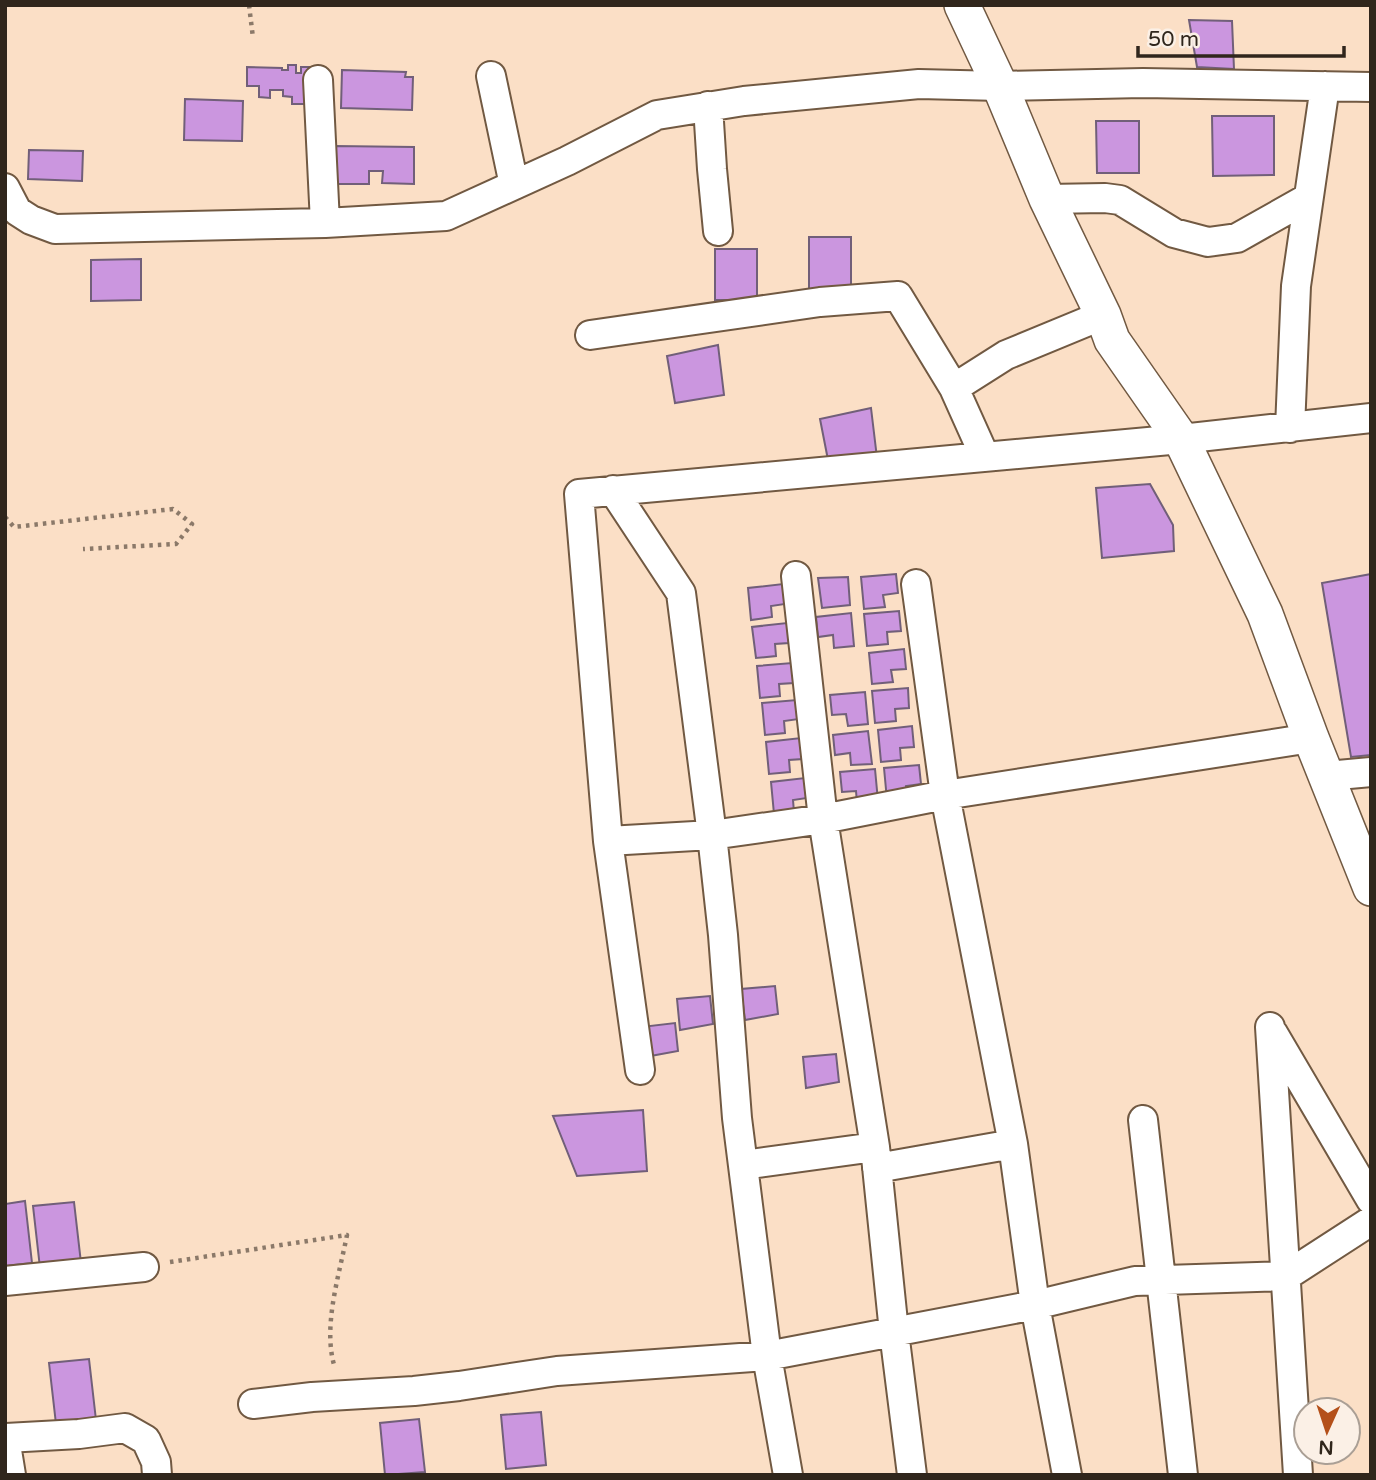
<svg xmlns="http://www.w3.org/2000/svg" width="1376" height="1480" font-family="'Varela Round',sans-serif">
	<rect width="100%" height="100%" fill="#fbdfc6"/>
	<path fill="#cb96df" stroke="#715f79" stroke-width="2" d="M1189,20L1232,21L1234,69L1197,67Z
		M288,65H296V73H301V67H309L307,104H292V97L283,96V90H270V98L259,97V86H247V67L282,68V70H288Z
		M342,70L406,72L405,77H413L412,110L341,108Z
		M185,99L243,101L242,141L184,140Z
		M1212,116H1274V175L1213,176Z
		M1096,121H1139V173H1097Z
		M335,146L414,147V184L382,183L383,171H369V184H334Z
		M29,150L83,151L82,181L28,179Z
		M809,237H851V289H809Z
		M715,249H757V300H715Z
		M141,259V300L91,301V260Z
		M718,345L724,395L675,403L667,356Z
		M871,408L877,458L829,465L820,419Z
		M1150,484L1173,525L1174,551L1102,558L1096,488Z
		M896,574L898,593L883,595L885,607L864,609L861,577Z
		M1371,574V755L1351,757L1322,583Z
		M848,577L850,605L822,608L818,578Z
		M783,584L785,604L771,606L772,617L751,620L748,588Z
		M899,611L901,631L887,632L888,644L867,646L864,614Z
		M851,613L854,646L834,648L833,635L818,637L816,617Z
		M787,623L789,643L775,644L776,656L756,658L752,627Z
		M904,649L906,669L891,670L893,682L872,684L869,653Z
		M792,663L794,683L779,684L780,696L760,698L757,666Z
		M908,688L909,708L895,709L896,721L875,723L872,691Z
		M865,692L868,724L848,726L846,714L832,715L830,695Z
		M797,700L799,719L784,721L785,733L765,735L762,703Z
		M912,726L914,747L900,748L901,760L881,762L878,730Z
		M868,731L872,764L851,765L850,753L835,755L833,735Z
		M801,738L803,759L789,760L790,772L769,774L766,742Z
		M919,765L921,784L906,786L907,798L887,800L884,768Z
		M875,769L878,801L857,803L856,791L842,792L840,772Z
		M805,778L807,798L793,800L794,812L774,814L771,782Z
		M775,986L778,1014L745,1020L741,989Z
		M710,996L713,1024L680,1030L677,999Z
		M675,1023L678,1051L645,1057L641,1027Z
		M836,1054L839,1082L806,1088L803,1057Z
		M643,1110L647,1171L577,1176L553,1116Z
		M25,1201L32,1263L5,1266V1204Z
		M74,1202L81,1263L40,1268L33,1206Z
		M89,1359L96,1420L56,1424L49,1363Z
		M541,1412L546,1465L506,1469L501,1415Z
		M419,1419L425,1472L385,1475L380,1423Z"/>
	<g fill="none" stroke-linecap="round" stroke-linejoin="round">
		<g stroke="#715942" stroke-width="32">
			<path id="minor" d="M491,76L514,185
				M318,80L325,223
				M708,106L712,169L718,231
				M5,188L17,211L31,220L55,229L325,223L446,216L567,161L657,115L744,101L919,84L1000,86L1143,83L1371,87
				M1047,199L1105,198L1120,200L1174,233L1208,242L1237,238L1308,198
				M590,335L820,302L898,296L954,388L1006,355L1103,315
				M954,388L985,457
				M1290,428L1296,286L1325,86
				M613,490L681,593L712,835L723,935L737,1118L767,1356L788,1475
				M796,576L823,819L875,1147L894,1332L912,1475
				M916,584L945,795L1013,1144L1035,1305L1067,1475
				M1311,738L945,795L823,819L712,835L608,841L579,494L1181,439L1371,418
				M1327,776L1371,772
				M608,841L640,1070
				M1270,1027L1298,1475
				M1273,1033L1371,1200
				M1143,1120L1183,1475
				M743,1165L875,1147
				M877,1168L1013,1144
				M5,1281L144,1267
				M253,1404L312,1397L414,1391L459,1386L557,1371L767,1356L1035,1305L1135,1281L1286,1276L1371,1221
				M5,1438L11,1475
				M6,1438L79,1434L125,1428L146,1440L156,1462L157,1475"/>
		</g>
		<g stroke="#715942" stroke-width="38">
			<path id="tertiary" d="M962,5L1000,86L1047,199L1103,315L1112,340L1181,439L1265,614L1311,738L1371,888"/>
		</g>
		<path stroke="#8b7969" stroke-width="4.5" stroke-dasharray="3.5 5" stroke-linecap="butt" d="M249,5L253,38
			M5,517L14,527L173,509L192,524L176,544L83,549
			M170,1262L347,1235C339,1276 322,1328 335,1368"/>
		<use href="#minor" stroke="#fff" stroke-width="28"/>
		<use href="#tertiary" stroke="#fff" stroke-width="35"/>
	</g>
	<rect width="1376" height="1480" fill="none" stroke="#30261c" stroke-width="14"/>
	<g transform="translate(1327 1431) rotate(183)"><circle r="33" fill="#fbf0e6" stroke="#aa9f95" stroke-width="2"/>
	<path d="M0-5L12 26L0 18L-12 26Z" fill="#b4501a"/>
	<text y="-10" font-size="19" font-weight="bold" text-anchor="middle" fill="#30261c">N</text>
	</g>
	<path d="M1138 46v10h206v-10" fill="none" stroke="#30261c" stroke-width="3.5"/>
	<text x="1148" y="46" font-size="21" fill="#30261c" stroke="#fbf0e6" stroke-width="5" paint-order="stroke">50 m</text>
</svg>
